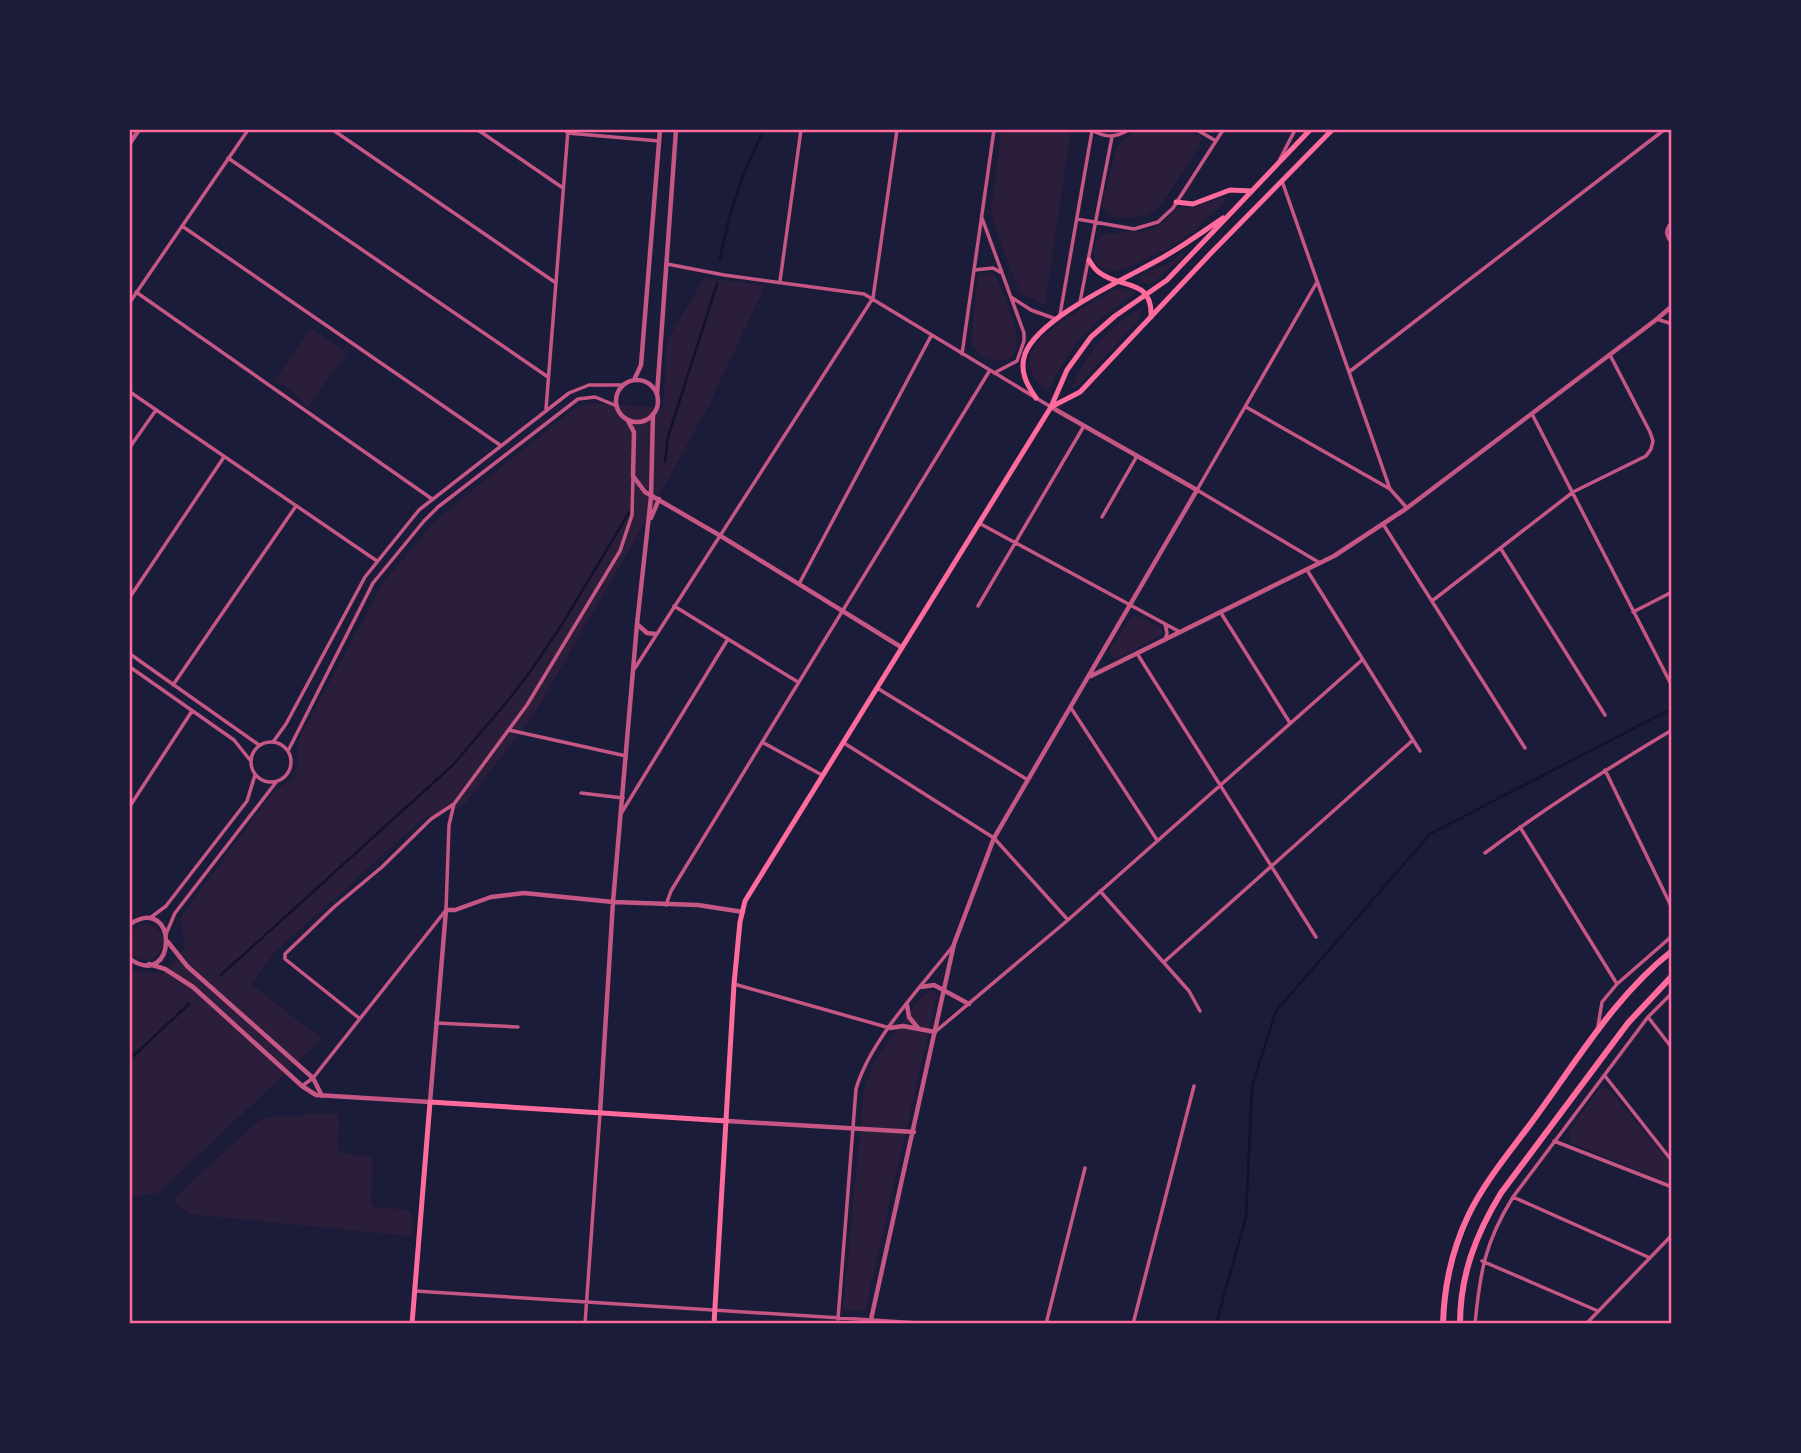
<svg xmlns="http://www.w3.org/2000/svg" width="1801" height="1453" font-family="'Noto Sans',sans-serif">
	<rect width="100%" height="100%" fill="#1b1b3a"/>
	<path fill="#2a1e3b" d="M1001,130H1071L1045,305L1020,293L991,216Z
		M1136,130H1184L1200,135L1202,139C1197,151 1189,161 1182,172C1162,206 1154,223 1111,217L1102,206L1117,146Z
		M1224,197L1227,199L1195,230L1175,245L1146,259L1123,269L1110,271L1096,264C1085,220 1126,238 1149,230C1161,226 1170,216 1179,206L1191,209Z
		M1182,253L1184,256L1153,283L1147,284L1139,279L1140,276L1169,263Z
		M989,272L996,276C1002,292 1017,323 1017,340C1017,370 980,365 971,342L978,275Z
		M704,278L765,286L709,405L632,545L532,718L465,804L423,819L275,952L251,984L322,1039L158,1193L130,1197V974L134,970L163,974L184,949L181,917L274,791L296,776L299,739L383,583L438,518L575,408L590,403L663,408L667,341Z
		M1116,289H1134L1135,294C1089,325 1073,339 1049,389C1040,387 1034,380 1031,371C1029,364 1028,357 1032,350C1044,329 1094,301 1116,289Z
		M1142,308L1141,317L1135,324L1078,386L1071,389C1086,354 1108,326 1142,308Z
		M310,328L347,353L307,408C301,397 286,382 273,383Z
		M1133,615L1161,627L1163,634L1118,659L1113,658L1110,654V649Z
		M127 942a18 18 0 1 1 36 0a18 18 0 1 1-36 0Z
		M930,991H935L937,995L865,1311L843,1310L864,1090L875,1061L920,998Z
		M1606,1088L1610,1091L1671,1164V1184L1571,1143L1569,1132L1599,1089Z
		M336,1113L339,1115L338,1150C348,1159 363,1151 373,1158L371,1203L374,1207L410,1210L412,1216V1233L409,1236L190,1214L173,1201L177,1195L257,1122L268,1117Z"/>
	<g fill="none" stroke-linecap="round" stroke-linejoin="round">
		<path stroke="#12122b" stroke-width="2.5" d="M720,259C730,209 741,175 764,130
			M665,462L668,437L717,284
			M221,975L453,765L511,697L532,669L561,626L630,511
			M130,1059L189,1004
			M1216,1324L1246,1217L1252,1086L1276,1011L1430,834L1671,709"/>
		<path stroke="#c65784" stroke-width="3.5" d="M333,130L556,283
			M478,130L563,188
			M1092,130C1105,138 1116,138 1128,130
			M1197,130L1216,141
			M567,133L659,141
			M228,158L548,377
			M1280,159L1295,130
			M1282,181L1390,489L1407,508
			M982,218L1024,333V341L1017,361L994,373
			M1077,219L1134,229L1158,222L1173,208L1223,130
			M1672,222C1665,230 1665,235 1672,243
			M182,226L500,445
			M667,264L724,275L864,294L1051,407
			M974,270L993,268L1000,272
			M780,281L801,130
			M1317,282L1197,490L1320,563
			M136,292L432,499
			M1011,297L1031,310L1056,319
			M130,302L248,130
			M1080,302L1112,137
			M1060,315L1092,131
			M1657,319L1672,324
			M962,354L994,130
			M1349,372L1664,130
			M130,392L377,561
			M1246,407L1390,489
			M546,409L568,130
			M1532,414L1672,686
			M130,447L156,410
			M1102,517L1137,456
			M979,523L1180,632
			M1383,524L1525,748
			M1501,549L1605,715
			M1307,570L1420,751
			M799,584L931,336
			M130,597L224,457
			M1432,601L1573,492L1646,456L1651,449L1653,441L1650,432L1610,355
			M674,606L798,682
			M978,606L1084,426
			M1633,612L1672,592
			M1221,613L1290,723
			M1165,624L1167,633L1165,640
			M130,654L259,745
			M1138,655L1316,937
			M130,667L234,740L250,760
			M635,668L873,298L897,130
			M173,685L296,506
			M877,688L1028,780
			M1071,708L1157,840
			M509,730L626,756
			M251 762a20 20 0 1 1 40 0a20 20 0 1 1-40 0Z
			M273,742L286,724L365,577L419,510L569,393L589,385H623
			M762,742L822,775
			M844,743L994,838L1068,920
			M288,751L373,583L424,521L438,507L578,399L595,397L617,406
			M1605,770L1672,908
			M581,793L623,798
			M130,806L192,711
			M622,812L728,639
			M1520,827L1617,984
			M1485,853C1545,808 1608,768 1672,730
			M1100,891L1189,991L1200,1011
			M666,905L671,891L990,370
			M150,918L166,906L247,801L255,775
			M166,934L175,913L277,781
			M1164,962L1413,740
			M734,984L890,1028
			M1648,1017L1672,1048
			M359,1018L285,959V954L334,907L382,867L431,819L454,804
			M436,1023L518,1027
			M1598,1026L1602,1002L1617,984L1672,936
			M935,1032L1068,920L1362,660
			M1605,1076L1672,1161
			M302,1086L313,1078L446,910L449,825L454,804L527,705L620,551L632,515L633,476
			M1554,1141L1672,1187
			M1513,1197L1648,1257
			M1482,1261L1598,1311
			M415,1291L935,1324
			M838,1319L856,1089C870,1040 921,987 953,946
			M585,1324L600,1113
			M1046,1324L1085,1168
			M1133,1324L1194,1086
			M1475,1324C1480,1272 1485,1242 1513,1197L1648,1017L1672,993
			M1586,1324L1672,1235"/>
		<path stroke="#c65784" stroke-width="4.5" d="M130,143L139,130
			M634,380L641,365L660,130
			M616 401a21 21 0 1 1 42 0a21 21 0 1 1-42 0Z
			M657,395L676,130
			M627,419L634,432L633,476L645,492L719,535L901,647
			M651,518L659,499
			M637,624L647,633L656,634
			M1091,676L1334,556L1407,508L1657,319L1672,306
			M130,924C179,893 177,991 130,959
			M168,942L187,966L313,1078L322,1096
			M149,964L165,969L193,987L302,1086L316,1095L430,1102L446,910H455L491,897L524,893L613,902L698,905L743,912
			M921,987L934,985L969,1004
			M907,1005L909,1017L918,1028
			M890,1028L903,1026L935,1032
			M600,1113L613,902L637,624L651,497L653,414
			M727,1121L914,1132
			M870,1324L954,944L994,838L1197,490L1051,407"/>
		<path stroke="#ff6b9d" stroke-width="5" d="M1176,202L1193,204L1230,190L1252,191
			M1089,260C1092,265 1095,270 1100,273C1121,289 1153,278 1151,317
			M1036,398C1027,385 1019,371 1025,354C1039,317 1127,278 1160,259C1182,247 1202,232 1223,218
			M1051,407L1080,392L1211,253L1332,130
			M412,1324L430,1102L727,1121
			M714,1324L734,984L740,922L745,901L1051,407L1067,370L1091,337L1115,316L1167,280L1310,130"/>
		<path stroke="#ff6b9d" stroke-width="6" d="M1443,1324C1444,1286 1452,1250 1468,1216C1485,1180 1514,1147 1537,1115C1578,1059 1616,995 1672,951
			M1460,1324C1460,1275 1476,1234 1501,1193L1628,1023L1672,976"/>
	</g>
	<rect width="1801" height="1453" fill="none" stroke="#1b1b3a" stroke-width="262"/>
	<rect x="131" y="131" width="1539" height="1191" fill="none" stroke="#ff6b9d" stroke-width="2.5"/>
</svg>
